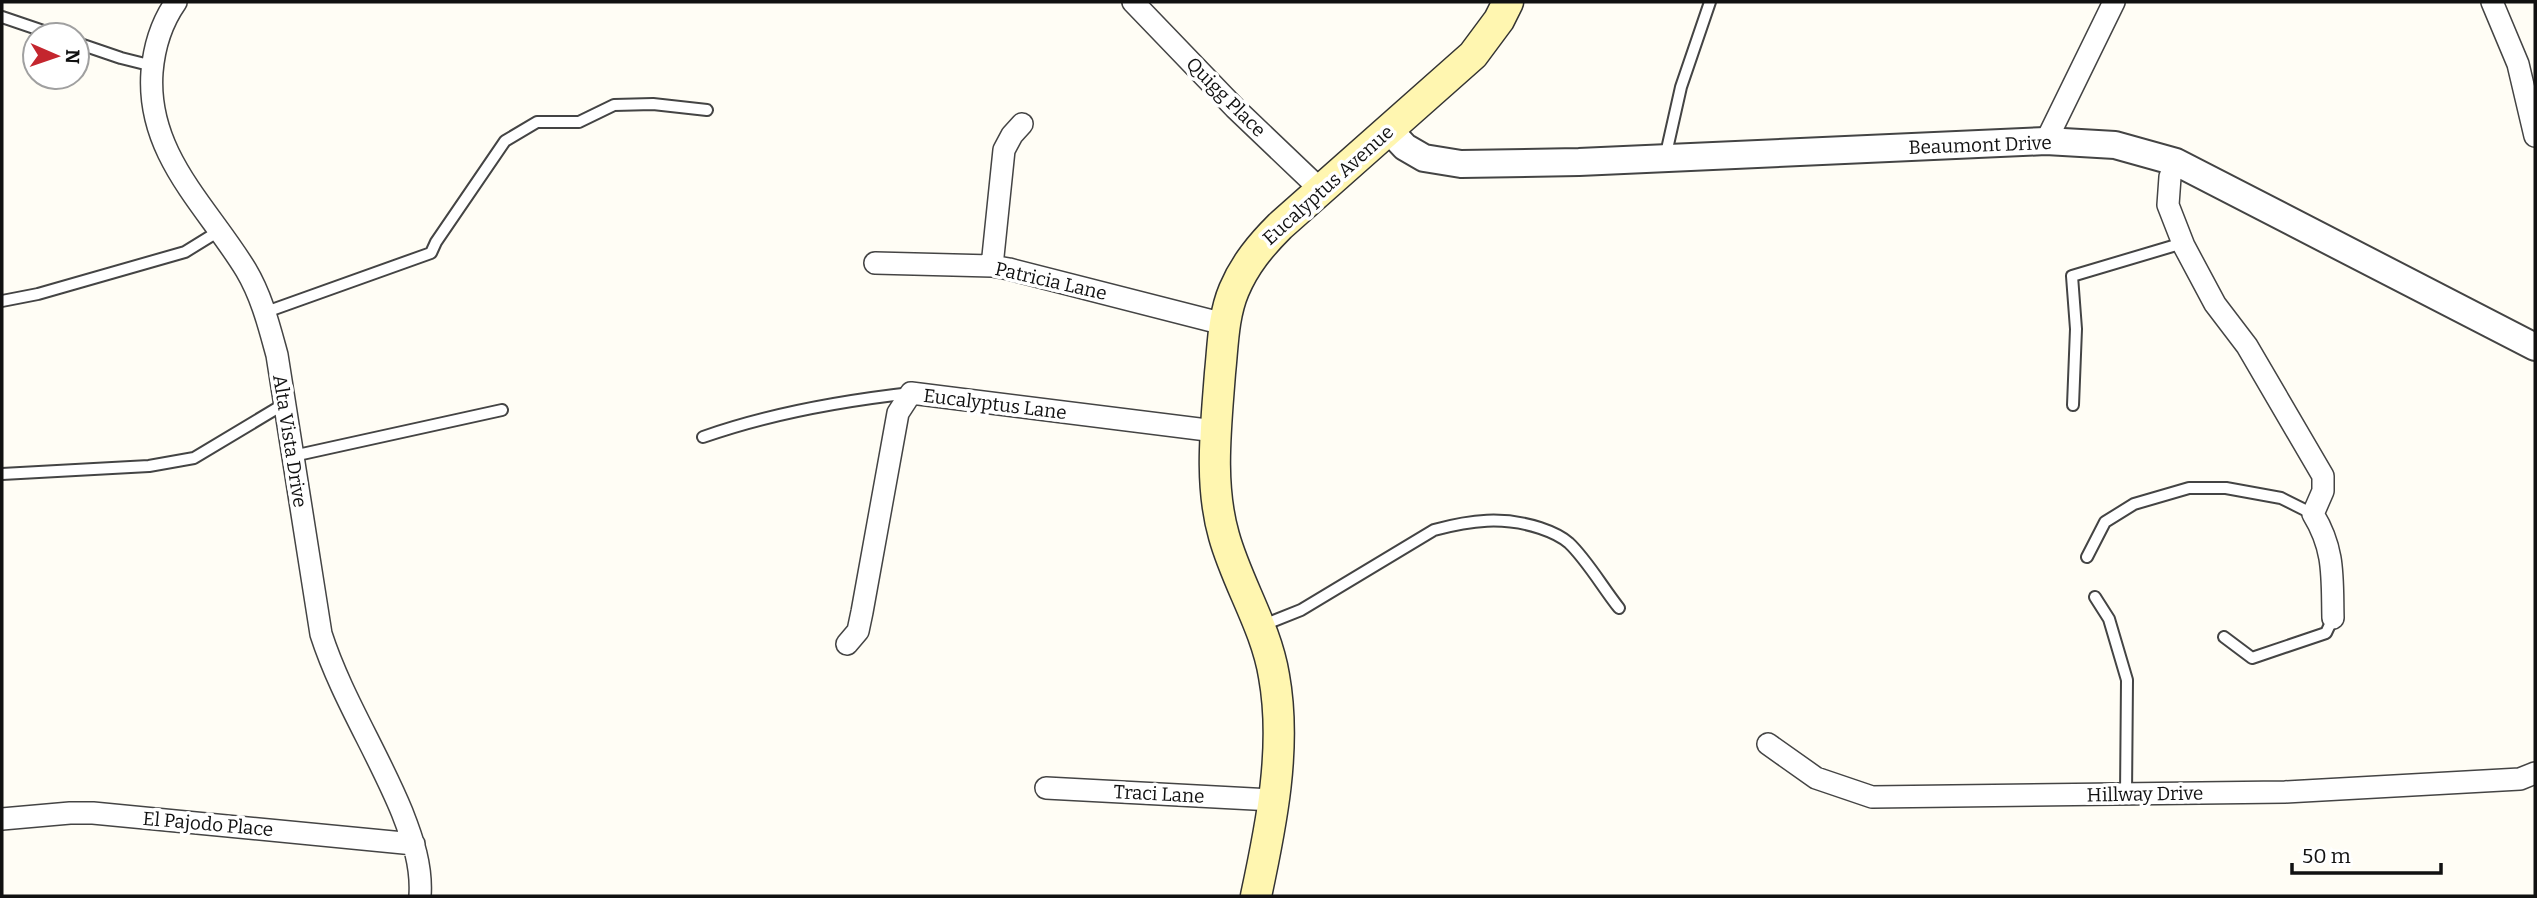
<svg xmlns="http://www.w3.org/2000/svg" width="2537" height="898" font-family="Bitter,serif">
	<rect width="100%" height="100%" fill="#fffdf5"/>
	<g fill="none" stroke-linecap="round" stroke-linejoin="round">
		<g stroke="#444" stroke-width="14">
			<path id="service" d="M2,17L55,35
				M77,43L121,58L153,66
				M1665,158L1681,87L1710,2
				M2,301L38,294L185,252L219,231
				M266,312L431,253L436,242L505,141L537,122H579L614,105L653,104L707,110
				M2073,405L2076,329L2072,276L2183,243
				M703,437C771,413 840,401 911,393
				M293,456L502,410
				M2,474L149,466L194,458L284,404
				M2087,557L2105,522L2134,504L2189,488H2226L2281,498L2313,514
				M2095,597L2109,619L2127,680L2126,795
				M1261,626L1301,610L1434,530C1471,520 1503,516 1540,528C1549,531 1561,536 1569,543C1587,560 1603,588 1619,608
				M2224,637L2252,658L2326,633L2333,618"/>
		</g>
		<g stroke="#444" stroke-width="24">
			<path id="minor" d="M176,2C162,22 154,48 152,72C146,154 207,206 246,270C262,297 269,326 277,355L321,634C341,696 377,751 402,812C413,840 422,866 420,896
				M1133,2L1235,108L1322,191
				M2492,2L2518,64L2535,136
				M2046,141L2114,2
				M2176,162L2170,177L2168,205L2184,246L2215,304L2247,346L2323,476V491L2313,514C2335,550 2332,577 2333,618
				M875,263L992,266L1009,269L1224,324
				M992,266L1004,150L1012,135L1022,124
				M847,644L858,631L862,612L898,413L911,393L1215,431
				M1768,744L1816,778L1872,797L2285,792L2520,779L2535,773
				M1046,788L1273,800
				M2,819L70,813H93L414,844"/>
		</g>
		<g stroke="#444" stroke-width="30">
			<path id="tertiary" d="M1389,130L1405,147L1424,158L1461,164L1579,162L2046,141L2115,145L2176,162L2535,347"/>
		</g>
		<g stroke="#333" stroke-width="33">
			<path id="secondary" d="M1256,896C1271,826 1287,748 1274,676C1266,627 1237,583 1224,536C1209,484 1216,427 1220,373C1223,345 1223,316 1234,290C1245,264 1261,245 1280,226L1473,55L1499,20L1508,2"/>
		</g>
		<use href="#service" stroke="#fff" stroke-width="10"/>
		<use href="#minor" stroke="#fff" stroke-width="21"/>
		<use href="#tertiary" stroke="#fff" stroke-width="26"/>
		<use href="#secondary" stroke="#fff6b0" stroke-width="30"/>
	</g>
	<g text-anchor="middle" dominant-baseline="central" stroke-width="7" stroke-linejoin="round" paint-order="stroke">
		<g font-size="19" fill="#111" stroke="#fff">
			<text transform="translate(1226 97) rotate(45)">Quigg Place</text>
			<text transform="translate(1980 145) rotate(-2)">Beaumont Drive</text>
			<text transform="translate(1328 185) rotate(-42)">Eucalyptus Avenue</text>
			<text transform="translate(1051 281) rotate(13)">Patricia Lane</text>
			<text transform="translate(995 404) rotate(7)">Eucalyptus Lane</text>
			<text transform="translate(290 441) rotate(81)">Alta Vista Drive</text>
			<text transform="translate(1159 794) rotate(3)">Traci Lane</text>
			<text transform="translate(2145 794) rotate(-1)">Hillway Drive</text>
			<text transform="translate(208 824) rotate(5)">El Pajodo Place</text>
		</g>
	</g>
	<rect width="2537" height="898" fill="none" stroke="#111111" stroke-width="7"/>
	<g transform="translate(56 56) rotate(92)"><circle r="33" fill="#ffffff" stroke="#a0a0a0" stroke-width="2"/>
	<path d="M0-5L12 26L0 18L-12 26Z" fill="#c4262e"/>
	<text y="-10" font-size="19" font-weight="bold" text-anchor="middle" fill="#111111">N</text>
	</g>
	<path d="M2292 863v10h149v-10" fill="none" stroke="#111111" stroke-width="3.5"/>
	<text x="2302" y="863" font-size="21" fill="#111111" stroke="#ffffff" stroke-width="5" paint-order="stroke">50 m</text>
</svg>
